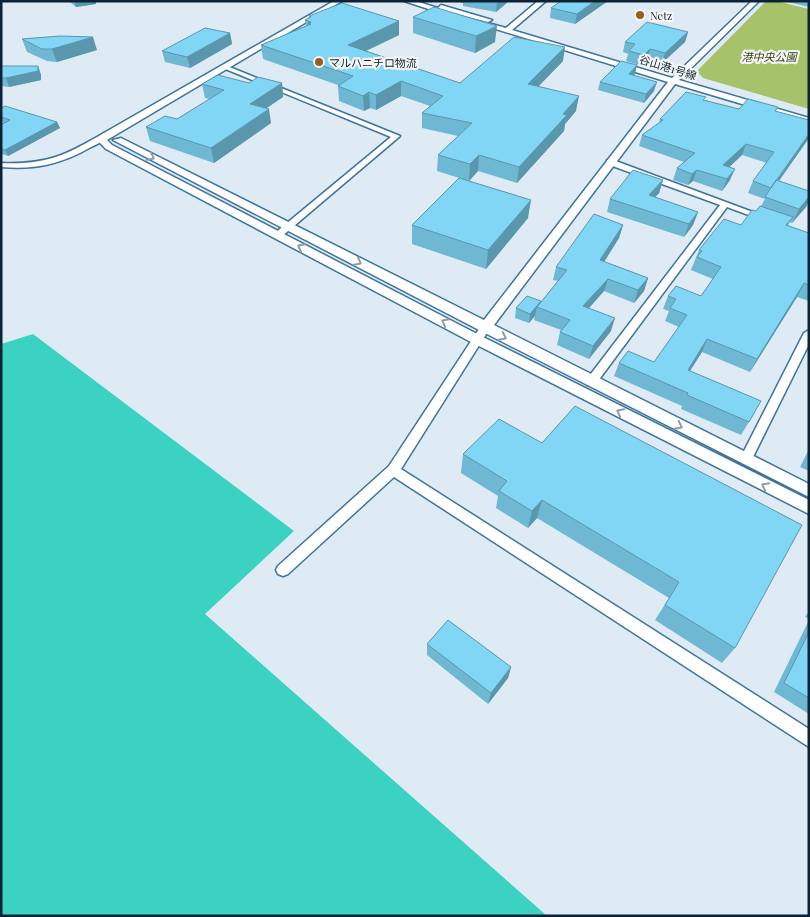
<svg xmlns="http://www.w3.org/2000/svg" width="810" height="917" font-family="'Playfair Display','Noto Sans JP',serif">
	<rect width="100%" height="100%" fill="#dfebf4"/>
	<path fill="#a6c26b" d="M766,1H776L809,9V109L703,78L697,71Z"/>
	<path fill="#3cd2c1" d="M33,334L294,531L205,614L547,916H1V344Z"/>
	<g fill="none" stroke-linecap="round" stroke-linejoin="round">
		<g stroke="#3c749f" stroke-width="3">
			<path id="minor" d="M223,66H227L400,136L281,237H275V233L391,137L223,68Z
				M104,133L111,135C105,140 98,144 91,147C62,164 35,170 1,167V163C47,165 66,155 104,133Z
				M607,160H613L769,218L762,220L727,207L595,385H587L585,382L587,379L720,205L607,164Z
				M485,325L490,328L401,469L809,729V747L394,477L288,574L283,576L278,574L276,570L278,566L389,466L481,326Z
				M809,330V344L752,459L750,462H742L740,459L804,333Z"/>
		</g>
		<g stroke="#3c749f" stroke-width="3">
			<path id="tertiary" d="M334,1H342L107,140L112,145L481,336L809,500V514L471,342L106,149L97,140L104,133Z
				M404,1H415L438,8L441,5L492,20L488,22L449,12L454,14L450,16Z
				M538,1H546L512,30L672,78L752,1H759L679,80L809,118V124L675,84L494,325L809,484V497L481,331L113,140L121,138L484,320L668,82L473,22L477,20L506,28Z"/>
		</g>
		<use href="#minor" fill="#fff" fill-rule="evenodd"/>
		<use href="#tertiary" fill="#fff" fill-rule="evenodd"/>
	</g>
	<path fill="#6fb8d4" d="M69,1H96V4L76,7Z
		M461,1H509L496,12L463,6V3H461Z
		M608,1L575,24L550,18L551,8Z
		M784,1H809V7Z
		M309,16L399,35L366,51L460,83L563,61L538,87L576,111L565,124L564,131L517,183L478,171L469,181L437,171L438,155L458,136L422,128V113L430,106L401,96L376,110L370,108L364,111L339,101L338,86V85L263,59L261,45L306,26L305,20L309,18Z
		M413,17L495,42L475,53L413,33Z
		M688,32L685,42L662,63L648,59L642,66L626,61L628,54L623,52L625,42Z
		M230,33L232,44L190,68L165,62L162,51Z
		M22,39L97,50L57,62L47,61L27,52Z
		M1,66H38L41,75V80L9,87L1,86Z
		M635,74L633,75L654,91L644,103L598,90L600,82Z
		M249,83H282L283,97L266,108L271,123L214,163L150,141L146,127L177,119L210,99L205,98L202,84Z
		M704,100L739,109L778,107L776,111L809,138L779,181L809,191V201L806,207L792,223L790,222L788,226L809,233V301L797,297L750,372L702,352L690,371L749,422L741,435L681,409L682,406L614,376L619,363L654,362L679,327L665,321L669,311L663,309L668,296H701L713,279L691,270L699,250L741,225L761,206L765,199L748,193L753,181L767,163L742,155L729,167L730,180L722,191L693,181L688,185L673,180L677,168L684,162L639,146L642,135L659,123L660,119Z
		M1,108L57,122L60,128L8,156L2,154L1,155V125L4,123L1,122Z
		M663,180L659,193L655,197L698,212L693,225L684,237L607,212L610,199Z
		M528,218L486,269L412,244V225Z
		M623,225L619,238L604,262L648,278L644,291L634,303L604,291L589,308L611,331L589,359L557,345L560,332L561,330L534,320L535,316L529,323L515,318L516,308L541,302L558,281L553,280L556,267Z
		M575,406L735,648L722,663L655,620L669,598L537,518L528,528L496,508L498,496L461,473L463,454L542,443Z
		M809,449V471L800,467Z
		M809,611V619L805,617Z
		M809,620V714L774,692Z
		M427,644L511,667L508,678L488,704L427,655Z"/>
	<path fill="#5a96ac" d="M74,1H96V4L76,7Z
		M498,1H509L496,12L497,2Z
		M595,1H608L575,24L577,14Z
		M399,21V35L349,59L348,45Z
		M497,26L495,42L475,53L476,36Z
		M688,32L685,42L662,63L665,53Z
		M230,33L232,44L190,68L187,57Z
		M93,37L97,50L57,62L52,49Z
		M565,47L563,61L526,99L528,84Z
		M650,49L648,59L642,66L644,55Z
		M637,65L635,74L627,83L629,74Z
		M38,66L41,75V80L9,87L6,78Z
		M401,81V96L376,110V95Z
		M657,82L654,91L644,103L646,94Z
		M282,83L283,97L252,118L250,104Z
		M369,92L370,108L364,111L363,96Z
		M579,96L576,111L565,124L564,131L517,183L519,167L563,114Z
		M269,109L271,123L214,163L211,148Z
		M57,122L60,128L8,156L5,150Z
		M809,134V138L766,199L772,188Z
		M746,144L742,155L719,177L723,165Z
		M479,155L478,171L469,181L470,164Z
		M735,169L730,180L722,191L727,179Z
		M697,170L693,181L688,185L692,174Z
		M663,180L659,193L645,208L649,195Z
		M809,197V201L806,207L792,223L799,209Z
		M531,200L528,218L486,269L488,250Z
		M698,212L693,225L684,237L689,224Z
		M623,225L619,238L597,273L600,260Z
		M648,278L644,291L634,303L638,290Z
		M608,279L604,291L580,318L583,306Z
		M804,283L797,297L750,372L757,359Z
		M541,301L537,307L535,316L529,323L530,314Z
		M615,318L611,331L589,359L593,346Z
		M707,339L702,352L682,383L688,370Z
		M542,500L537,518L528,528L532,511Z
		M511,667L508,678L488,704L491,693Z"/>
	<path fill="#81d6f6" stroke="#5a96ac" d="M561,1H595L577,14L551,8Z
		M342,3L399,21L348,45L460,83L514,37L565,47L528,84L579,96L563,114L567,115L519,167L479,155L470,164L438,155L472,123L422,113L443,96L401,81L376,95L369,92L363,96L338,86L353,76L261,45L311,24L308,23L311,22L305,20L311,17L309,16Z
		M434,7L497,26L476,36L413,17Z
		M647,22L688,32L665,53L650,49L644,55L629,51L635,44L625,42Z
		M205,28L230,33L187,57L162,51Z
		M60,36L93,37L52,49H42L22,39Z
		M621,61L637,65L629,74L657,82L646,94L600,82Z
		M1,66H38V71L6,78H1Z
		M218,75L249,83L258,77L282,83L250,104L269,109L211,148L146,127L165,116L177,119L224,90L202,84Z
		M686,92L706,97L703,100L739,109L748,99L778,107L775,111L809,120V134L771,188L753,181L774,152L746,144L723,165L735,169L727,179L697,170L692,174L677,168L695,153L642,135L663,120L660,119Z
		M5,106L57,122L5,150L1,149V125L10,120L1,117V108Z
		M633,170L663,180L649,195L698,212L689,224L610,199Z
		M459,178L531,200L488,250L412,225Z
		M776,180L809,191V197L799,209L765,197Z
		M760,206L793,217L786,225L809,233V285L804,283L757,359L707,339L688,370L761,401L749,422L687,395L688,393L619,363L628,351L654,362L687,315L670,308L676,299L668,296L676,286L701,296L721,267L697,257L702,251L699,250L724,219L741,225L752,210L756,211Z
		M594,214L623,225L600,260L648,278L638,290L608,279L583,306L615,318L593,346L560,332L570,320L537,307L567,270L556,267Z
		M527,296L541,301L530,314L516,308Z
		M575,406L802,525L735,648L665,605L679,582L542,500L532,511L499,491L507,481L463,454L499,419L542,443Z
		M448,620L511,667L491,693L427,644Z
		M809,632V698L784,683Z"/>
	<defs><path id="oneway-chevron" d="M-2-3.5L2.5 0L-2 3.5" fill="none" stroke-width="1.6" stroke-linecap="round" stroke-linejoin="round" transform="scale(1.25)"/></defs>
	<g stroke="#919ca4">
		<use href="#oneway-chevron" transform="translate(151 157) rotate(27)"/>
		<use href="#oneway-chevron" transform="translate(301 247) rotate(-152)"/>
		<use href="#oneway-chevron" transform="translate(358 262) rotate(27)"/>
		<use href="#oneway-chevron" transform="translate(445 322) rotate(-152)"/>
		<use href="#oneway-chevron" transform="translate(503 337) rotate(27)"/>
		<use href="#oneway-chevron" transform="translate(620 412) rotate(-153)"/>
		<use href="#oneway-chevron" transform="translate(679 426) rotate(27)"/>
		<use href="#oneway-chevron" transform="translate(765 486) rotate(-153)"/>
	</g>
	<g fill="#995f1e" stroke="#f6f6f6" stroke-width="2">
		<circle cx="640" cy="15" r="5"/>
		<circle cx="319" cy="62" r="5"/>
	</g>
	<g text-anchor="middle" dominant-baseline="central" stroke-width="4.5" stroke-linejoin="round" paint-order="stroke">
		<g font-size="11" fill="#0b2335" stroke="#f6f6f6" text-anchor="start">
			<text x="650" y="15">Netz</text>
			<text x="329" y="62">マルハニチロ物流</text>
		</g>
		<g font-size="11" font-style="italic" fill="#344210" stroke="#f6f6f6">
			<text x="769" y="56">港中央公園</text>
		</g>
		<g font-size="11" fill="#0b2335" stroke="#f6f6f6">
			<text transform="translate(668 67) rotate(17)">谷山港1号線</text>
		</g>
	</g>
	<rect width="810" height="917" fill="none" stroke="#0b2335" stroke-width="5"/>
</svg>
